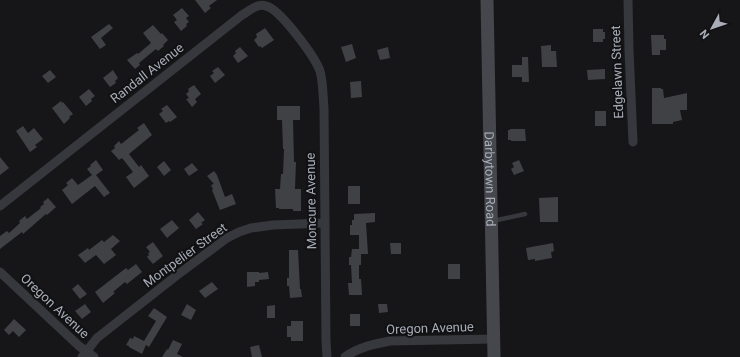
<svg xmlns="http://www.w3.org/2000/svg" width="740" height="357" font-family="Roboto,sans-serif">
	<rect width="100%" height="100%" fill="#161618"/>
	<path fill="#404145" d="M195,0H217L209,6L211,8L205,13Z
		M182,8L189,16L186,18L189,22L186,24L187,26L181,31L174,22L177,20L173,15Z
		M109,24L113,28L101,38L106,45L100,49L91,37Z
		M153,25L161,34L162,33L168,40L163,45L164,46L158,51L156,49L139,63L140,65L135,69L127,60L137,53L138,54L151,43L143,33Z
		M265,28L274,40L262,48L260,46L259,47L254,40L257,37L256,34Z
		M593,29H603V32H605V39H603V42H593Z
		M651,35H664V39H666V50H660V55H652Z
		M352,44L356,58L346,62L341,47Z
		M551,45V51H556L557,67H542L541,46Z
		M240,47L248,56L238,63L233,56L236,53L235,51Z
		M388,47L390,58L380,60L377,50Z
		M522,57H528L529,82H522V77H512V65H522Z
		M218,67L225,75L215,83L210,76L214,73L212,71Z
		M605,69V79L588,80L587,70Z
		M50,70L56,77L48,83L42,76Z
		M113,70L118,78L115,81L116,83L110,87L103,78Z
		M361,81L362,97L351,98L350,82Z
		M194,85L201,94L195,99L197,102L192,107L186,99L189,98L186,94L189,91L188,89Z
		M652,88H661V89H663L664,98L687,93V110H680L682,120L673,122V124H652Z
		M89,89L95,96L91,99L92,101L86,106L79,97Z
		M61,101L62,103L63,102L73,114L69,117L70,118L64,124L52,108Z
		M167,105L177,117L170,122L169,121L166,123L159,114L163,111L161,109Z
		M277,106H300V120H293L294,162H296L295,189H301V211H293V209H279V208H276L275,189H280L281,174H283L284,149H283L282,120H277Z
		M595,111H606V126H595Z
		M144,123L152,135L129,154L139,167L141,165L149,176L134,188L126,177L133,172L122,158L119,160L111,151L115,148L114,146L119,141L121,144L139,130L137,128Z
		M23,126L28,133L34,128L43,139L35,145L37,147L30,152L16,131Z
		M510,129H525L526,141H511V140H508V130H510Z
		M0,157L9,168L0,175Z
		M96,160L103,170L96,175L110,193L104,197L95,186L72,204L62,190L68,185L66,183L72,178L78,185L92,175L87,169L91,166L90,165Z
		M519,160L524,171L514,175L511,169L514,167L512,163Z
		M164,161L171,170L164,176L157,167Z
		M192,163L198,170L189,176L184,169Z
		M214,171L217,175L225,197L232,194L236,204L220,210L212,190L213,189L211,185L214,184L207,176Z
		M348,186H360V204H348Z
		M558,197V222H540L539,198Z
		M48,198L56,207L47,215L46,214L23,234L22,232L0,249V236L7,231L9,233L20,223L19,221L25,216L27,219L41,208L40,207L44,204L43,202Z
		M198,212L205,220L201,223L203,224L196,229L189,220Z
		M375,213V222L366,223L368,254H361V265H359V279H361L362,295H349L348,283H352L351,265H349V257H351L352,249H359V235H350V225H352V220H354V214Z
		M172,220L179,228L167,238L160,229Z
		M113,235L120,241L111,249L116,255L104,264L96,255L85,263L78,255L88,248L89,250L102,240L104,242Z
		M153,242L163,256L153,264L147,257L149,255L148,253L150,252L146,247Z
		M390,243H401V254H391Z
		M553,243L554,251L551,252L552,258L535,261V259L528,260L526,248Z
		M289,250H298L300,289H301L302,297L290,298L289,286H287V278H289Z
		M136,264L142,272L127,284L125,282L113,292L115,293L103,303L95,292L126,268L128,270Z
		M448,264H460V279H448Z
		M247,272H259V273L268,272L269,279L259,280V282H255V286L247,287Z
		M212,282L218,289L205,298L199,291Z
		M78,284L87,294L80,299L72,289Z
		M85,304L91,312L82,319L75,311Z
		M187,304L196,310L191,320L181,315Z
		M378,304H387L388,312L379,313Z
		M275,305V318H267V306Z
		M154,308L167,317L149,347L146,345L142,354L129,347V346L126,345L130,338L133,339L134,336L144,341L156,321L148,316Z
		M350,314H360V326H350Z
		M14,319L26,330L19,337L13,331L9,335L4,330Z
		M291,321H303V341H291V337H287V326H291Z
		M173,340L182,344L177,354L183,357H162L167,349L168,350Z
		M259,345L262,357H252L250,347Z"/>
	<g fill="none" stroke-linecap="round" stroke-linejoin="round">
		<path stroke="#37383d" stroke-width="4.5" d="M493,221L525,214"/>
		<path stroke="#37383d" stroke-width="9" d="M628,0L629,50L633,142
			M0,206L242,15C249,11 257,3 266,6C280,9 315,57 320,71C323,81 323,97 324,108L326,341L327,357
			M0,272L79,346L94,357
			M82,357L97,338L176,276L227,238L239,232L251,228L273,225L325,223
			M345,357C359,347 374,344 390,341L494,339"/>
		<path stroke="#45474d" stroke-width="13" id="s1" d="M487,0L494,357"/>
	</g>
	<g text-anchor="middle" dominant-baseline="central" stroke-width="4" stroke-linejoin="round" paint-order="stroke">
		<g font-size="13" fill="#a8adb8" stroke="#111113">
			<text transform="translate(617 72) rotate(-92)">Edgelawn Street</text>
			<text transform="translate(147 73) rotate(-38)">Randall Avenue</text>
			<text stroke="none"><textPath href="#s1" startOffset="179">Darbytown Road</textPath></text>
			<text transform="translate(311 201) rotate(-91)">Moncure Avenue</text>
			<text transform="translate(185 255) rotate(-36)">Montpelier Street</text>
			<text transform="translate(55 306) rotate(43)">Oregon Avenue</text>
			<text transform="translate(430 328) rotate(-2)">Oregon Avenue</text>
		</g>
	</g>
	<g transform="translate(712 28) rotate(230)" stroke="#111113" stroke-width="3" paint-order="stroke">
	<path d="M0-3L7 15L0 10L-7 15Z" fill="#a8adb8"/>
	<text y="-6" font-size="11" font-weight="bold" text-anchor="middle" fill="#a8adb8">N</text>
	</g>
</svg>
